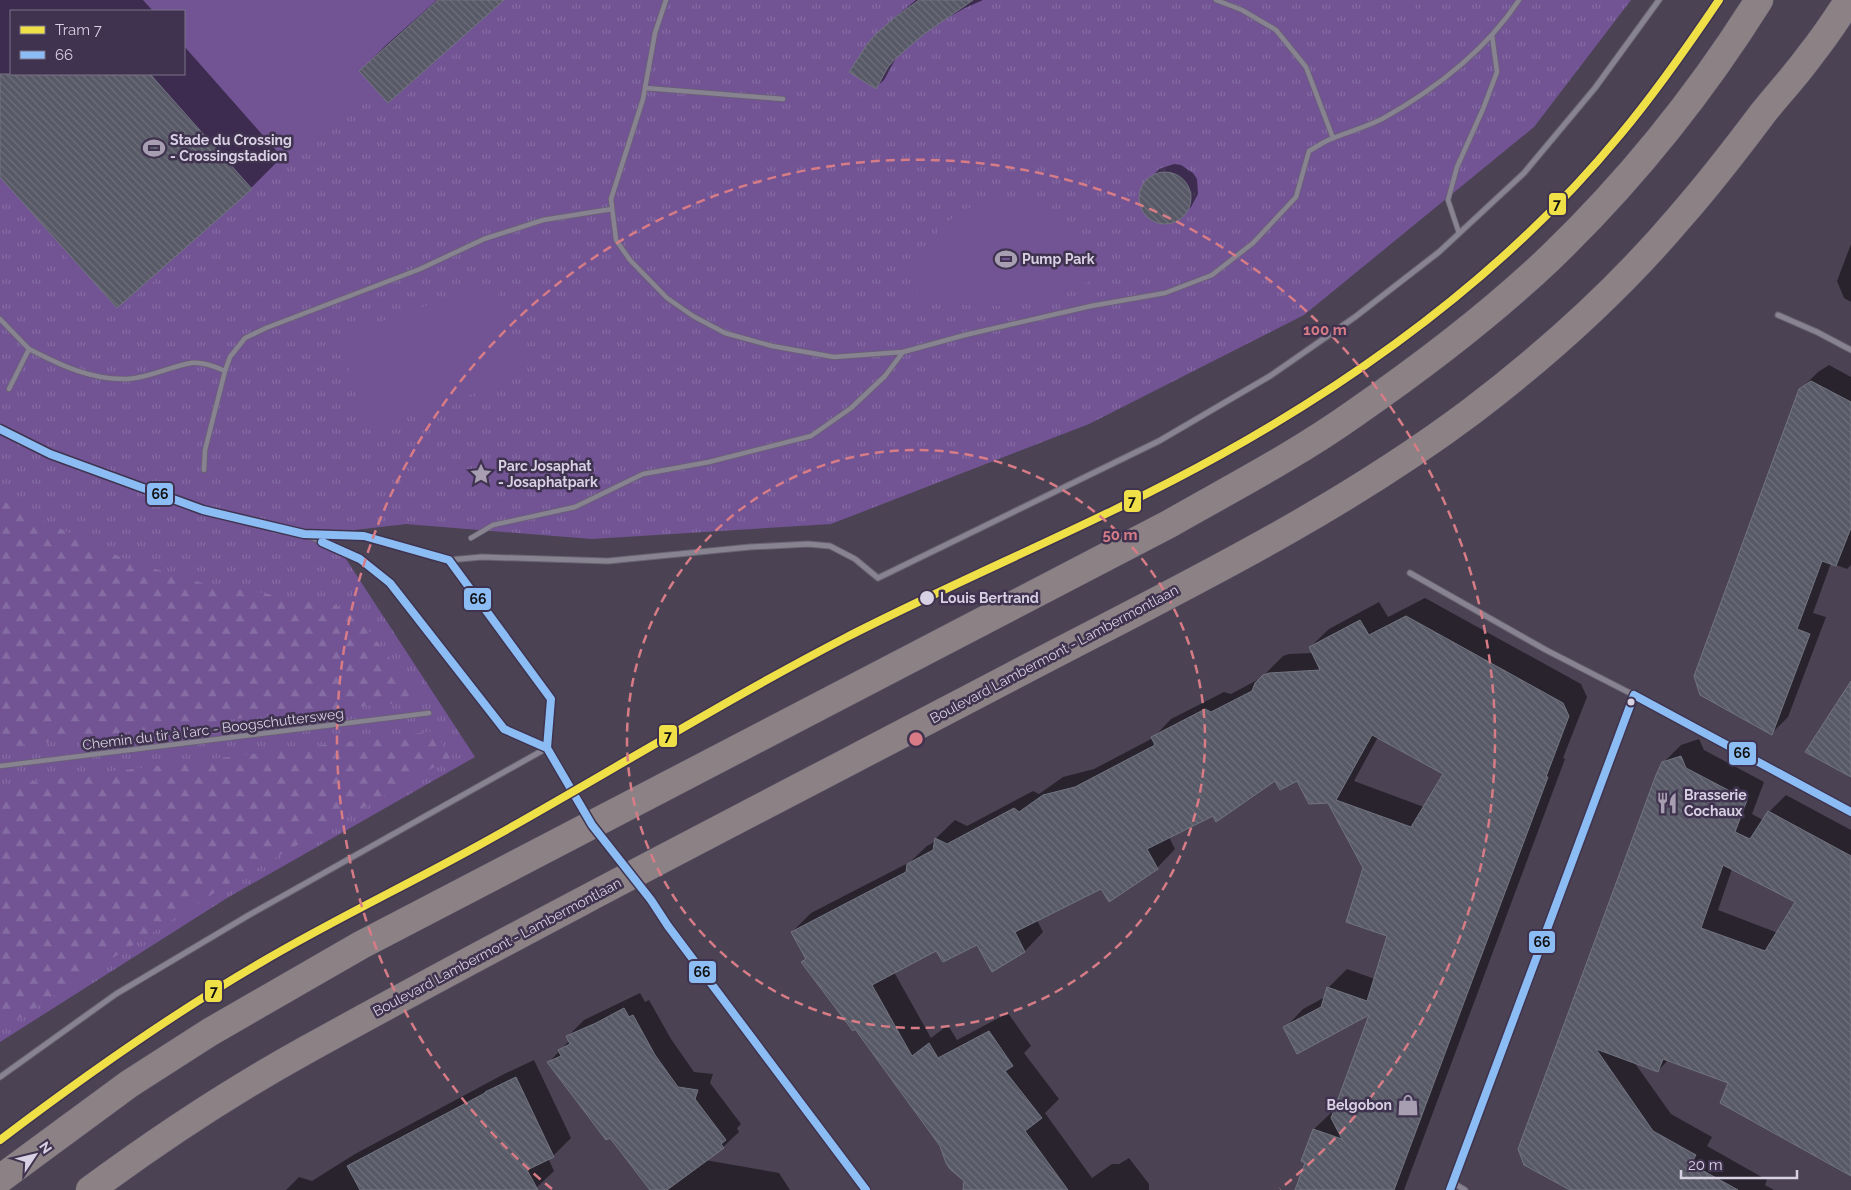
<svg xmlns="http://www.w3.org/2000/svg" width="1851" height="1190" font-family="Raleway,sans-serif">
	<defs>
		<pattern id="grass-tufts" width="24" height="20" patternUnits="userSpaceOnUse" patternTransform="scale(1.25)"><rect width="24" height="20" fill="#725494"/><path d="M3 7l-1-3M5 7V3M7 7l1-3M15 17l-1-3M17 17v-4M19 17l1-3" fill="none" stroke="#856ca3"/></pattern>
		<pattern id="forest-firs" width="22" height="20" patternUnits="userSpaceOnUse" patternTransform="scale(1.25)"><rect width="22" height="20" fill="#725494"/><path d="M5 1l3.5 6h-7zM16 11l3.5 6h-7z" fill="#856ca3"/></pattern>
		<pattern id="building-back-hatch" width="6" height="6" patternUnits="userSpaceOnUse" patternTransform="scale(1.25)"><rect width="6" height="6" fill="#585966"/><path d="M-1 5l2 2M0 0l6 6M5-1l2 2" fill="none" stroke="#6f707c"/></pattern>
	</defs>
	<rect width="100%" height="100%" fill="#4b4354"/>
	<path fill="url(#grass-tufts)" fill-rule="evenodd" d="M0,0H1631L1534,127L1304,315L1089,424L831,524L592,539L406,524L329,533L475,757L227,898L0,1042ZM11,11H184V74H11Z"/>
	<path fill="url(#forest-firs)" d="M0,500L129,561L209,585L328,603L354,612L423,701C281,712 141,730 0,748Z
		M435,731L450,758L222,888L0,1030V789L5,785Z"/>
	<path fill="#725494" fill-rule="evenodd" d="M0,0H515L386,113L372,93L116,313L0,183ZM11,11H184V74H11Z
		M1383,0H1419L1410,16Z
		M999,199L1035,205L1080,229L1096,279L1059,293L1000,306L918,303L916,268L942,225L969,208Z
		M494,282L527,375L370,430L337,337Z"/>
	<path fill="#0007" fill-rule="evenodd" d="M0,0H143L153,11H11V74H184V46L282,157L251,188L0,175Z
		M437,0H502L360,71L385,46Z
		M916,0H983L963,9L937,24L903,50L896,58L884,80L875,88L894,18Z
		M1174,164L1181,165L1193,173L1197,179L1198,194L1191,207L1176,220L1169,223L1154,221L1143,211L1141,204V189L1159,169Z
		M1851,244V302L1844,298L1837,281Z
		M1829,365L1851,377V565L1847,569L1831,563L1813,613L1826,617L1788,717L1772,733L1800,390L1818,372Z
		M1425,598L1581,684L1587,697L1563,758L1565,759L1404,1190H1296L1306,1162L1302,1161L1314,1129L1333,1111H1334L1371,1012L1285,1028L1303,1009L1325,997L1328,988L1347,969L1375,979L1389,935L1364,868L1329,802L1297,779H1276L1213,815L1169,837L1175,849L1157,868L1102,887L1037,920L1043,932L1025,951L992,970L978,943L937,949L894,972L931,1038L948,1025L957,1040L1008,1013L1031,1046L1024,1053L1059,1099L1045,1113L1092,1178L1112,1164H1119L1129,1158L1149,1184V1190H967L965,1180L942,1145L807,958L792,932L811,913L910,862L927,846L936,841V838L955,820L967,826L1033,791L1039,794L1063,777L1094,769L1153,738L1171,719L1224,692L1231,694L1261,678L1283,656L1289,654L1313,653L1310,647L1329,629L1379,602L1388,617ZM1378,737L1445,773L1424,807L1354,781Z
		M1699,739L1704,750L1764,782L1752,814L1763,820L1769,812L1786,795L1851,830V1174L1729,1082L1668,1060L1658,1071L1634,1062L1671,1114L1712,1137L1707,1146L1767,1180L1765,1185L1774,1190H1572L1525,1165L1663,763L1681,745ZM1732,869L1796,901L1778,933L1718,910Z
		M640,993L645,1002L649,1000L671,1039L694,1072L713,1074L710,1083L741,1124L737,1128L739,1132L723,1147L705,1160L779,1173L790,1190H652L610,1136L549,1062L570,1040L568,1036L584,1020Z
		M534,1060L571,1138L553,1156L548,1158L554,1171L534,1190H286L299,1177L312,1181L355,1154L504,1074Z"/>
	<path fill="url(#building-back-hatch)" stroke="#727481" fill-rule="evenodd" d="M438,0H504L388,103L359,71Z
		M919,0H973L924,34L895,59L888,67L876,89L849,72L868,43L876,34L894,18Z
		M0,74H150L252,189L117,308L0,177Z
		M1139 198a26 26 0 1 1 52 0a26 26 0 1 1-52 0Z
		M1811,381L1851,402V528L1836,566L1822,561L1797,629L1810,634L1772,735L1700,695L1694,676L1799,389Z
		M1406,616L1563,703L1569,716L1546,777H1548L1394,1190H1295L1305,1163L1301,1161L1313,1129L1342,1139L1331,1118L1369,1015L1297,1054L1283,1027L1321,1007L1327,987L1367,1001L1387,936L1346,922L1363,868L1328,803L1309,804L1297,781L1280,790L1275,781L1216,822L1213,816L1147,849L1158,869L1109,902L1101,889L1015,932L1025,952L992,972L977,945L943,962L936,951L872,985L912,1056L929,1043L938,1058L989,1031L1013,1066L1005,1071L1042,1118L1025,1131L1068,1190H963L964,1181L950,1169L946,1163L940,1146L855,1029L853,1031L801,962L806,959L791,932L906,872L907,864L933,850L935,838L947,844L1014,808L1019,812L1043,795L1075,787L1155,745L1151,737L1205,709L1211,712L1252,691L1255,683L1263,675L1269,673L1320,670L1309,647L1360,620L1369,635ZM1372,735L1443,774L1411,827L1336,800Z
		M1851,681V777L1805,752Z
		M1681,756L1686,768L1747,800L1735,832L1750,839L1768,811L1851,856V1176L1720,1103L1728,1083L1663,1059L1658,1072L1596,1049L1653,1131L1696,1155L1691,1164L1738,1190H1570L1524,1165L1518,1149L1656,775L1662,762ZM1723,865L1795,902L1765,951L1701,928Z
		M624,1008L629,1017L633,1015L655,1055L678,1087L698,1090L695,1099L726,1140L721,1144L724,1148L667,1190H650L610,1138L606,1140L547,1062L561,1056L558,1050L570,1044L566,1036L596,1023Z
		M516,1077L554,1157L527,1170L538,1190H360L347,1166L485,1093V1092Z"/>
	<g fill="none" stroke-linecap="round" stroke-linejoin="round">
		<g stroke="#686271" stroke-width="6">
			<path id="pedestrian" d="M666,0L655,33L643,99L611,199L616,240L630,260L667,298L693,316L725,333L772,346L834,357L903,352L965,335L1091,306L1165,293L1212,275L1253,243L1296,197L1309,151C1318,146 1326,140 1336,137C1351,131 1368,126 1382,119C1434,90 1486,50 1519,0
				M1216,0L1242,10L1276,30L1306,67L1333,138
				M645,88L783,99
				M1459,233L1448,200L1457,167L1483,109L1497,72L1492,35
				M0,319L29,349
				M9,389L29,349C60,365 91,380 127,379C150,378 171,366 191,363C203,362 214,366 225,371
				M204,470L205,450L225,371L230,357L245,338L266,328L420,269L484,239L543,220L612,209
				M471,538L493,525L575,507L643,474L709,462L811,436L851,408L885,376L903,352
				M0,766L429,713"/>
		</g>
		<g stroke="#686271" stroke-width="7">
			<path id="minor" d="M1778,315L1817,332L1851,350
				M0,429L50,454L203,510L304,534L364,536L449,560L482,557L608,561L750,547L808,544L830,546L855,559L878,578L1159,441L1270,376L1355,317L1439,252L1524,173L1595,88L1659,0
				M307,535L360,559L390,583L504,729L547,748
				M449,560L551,699L547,748
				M1410,573L1546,650L1669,713L1851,812
				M547,748L587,817
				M598,832L626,869
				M636,881L866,1190
				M0,1077L116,994L249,915L547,748
				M1453,1183L1465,1190
				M1450,1190L1634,695"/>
		</g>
		<g stroke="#686271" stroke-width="29">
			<path id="primary" d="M0,1179L129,1084L210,1032L361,945L1169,524C1232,488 1296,455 1355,413C1423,366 1490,315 1550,258C1630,181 1700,94 1759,0
				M90,1190C159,1139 230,1092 306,1050C536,923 770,803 1003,681C1162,597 1327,520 1472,411C1547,354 1619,289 1680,217C1709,184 1736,149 1763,113C1779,93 1796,75 1811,54C1825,37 1837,18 1849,0"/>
		</g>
		<use href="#pedestrian" stroke="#888390" stroke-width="4.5"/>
		<use href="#minor" stroke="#888390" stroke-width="5"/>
		<use href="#primary" stroke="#8c8286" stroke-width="28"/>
		<g stroke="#3f334f" stroke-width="11">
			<path id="bus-1" d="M0,429L50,454L203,510L304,534L364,536L449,560L551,699L547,748
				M322,542L360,559L390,583L504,729L547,748
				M1634,695L1851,812
				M547,748L592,825L651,900L668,926L866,1190
				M1450,1190L1634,695"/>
		</g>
		<use href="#bus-1" stroke="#8bbdf4" stroke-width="8"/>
		<g stroke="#3f334f" stroke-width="11">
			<path id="tram-1" d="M0,1140C83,1077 169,1016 260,963C338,917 420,879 499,834C615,769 727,699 845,638C970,574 1100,522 1222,454C1371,371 1511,267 1620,135C1656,92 1688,46 1719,0"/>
		</g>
		<use href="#tram-1" stroke="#efe048" stroke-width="8"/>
	</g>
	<g fill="none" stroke="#d77c86" stroke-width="2.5" stroke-dasharray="9 6">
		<circle cx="916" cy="739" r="289"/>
		<path d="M552 1189A579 579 0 1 1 1280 1189"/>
	</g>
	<defs>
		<g id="stadium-bare" transform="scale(1.725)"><path d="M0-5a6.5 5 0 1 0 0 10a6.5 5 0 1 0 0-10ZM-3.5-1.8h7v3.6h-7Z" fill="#a79fb1" stroke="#3f334f" stroke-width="2.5" paint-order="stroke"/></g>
		<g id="sight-bare" transform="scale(1.725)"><path d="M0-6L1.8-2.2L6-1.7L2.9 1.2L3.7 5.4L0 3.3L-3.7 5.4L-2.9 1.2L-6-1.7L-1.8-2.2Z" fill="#a79fb1" stroke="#3f334f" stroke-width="2.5" paint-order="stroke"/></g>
		<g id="restaurant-bare" transform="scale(1.725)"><path d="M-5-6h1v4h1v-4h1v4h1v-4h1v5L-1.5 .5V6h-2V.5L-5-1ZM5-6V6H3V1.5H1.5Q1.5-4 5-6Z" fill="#a79fb1" stroke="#3f334f" stroke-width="2.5" paint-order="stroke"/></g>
		<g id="shop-bare" transform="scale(1.725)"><path d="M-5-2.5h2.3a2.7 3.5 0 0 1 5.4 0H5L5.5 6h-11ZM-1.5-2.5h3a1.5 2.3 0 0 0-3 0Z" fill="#a79fb1" stroke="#3f334f" stroke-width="2.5" paint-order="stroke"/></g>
	</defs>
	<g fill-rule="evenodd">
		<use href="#stadium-bare" x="154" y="148"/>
		<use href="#stadium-bare" x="1006" y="259"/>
		<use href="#sight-bare" x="481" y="474"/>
		<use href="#restaurant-bare" x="1667" y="803"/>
		<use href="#shop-bare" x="1408" y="1105"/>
	</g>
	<g fill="#d8d1e3" stroke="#3f334f" stroke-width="2">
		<circle cx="927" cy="598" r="8"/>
		<circle cx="1631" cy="702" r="4.5"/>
	</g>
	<g text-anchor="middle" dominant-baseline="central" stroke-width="5" stroke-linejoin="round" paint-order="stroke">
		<g font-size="14" font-weight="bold" fill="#d8d1e3" stroke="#3f334f" text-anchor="start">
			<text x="170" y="140">Stade du Crossing<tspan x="170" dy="16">- Crossingstadion</tspan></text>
			<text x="1022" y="259">Pump Park</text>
			<text x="498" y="466">Parc Josaphat<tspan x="498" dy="16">- Josaphatpark</tspan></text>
			<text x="1684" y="795">Brasserie<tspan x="1684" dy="16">Cochaux</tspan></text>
			<text x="1392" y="1105" text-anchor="end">Belgobon</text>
		</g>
		<g font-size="14" font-weight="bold" fill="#d8d1e3" stroke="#3f334f" text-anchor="start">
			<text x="940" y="598">Louis Bertrand</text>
		</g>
		<g font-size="14" fill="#d8d1e3" stroke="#3f334f">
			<text transform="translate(1054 654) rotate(-28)">Boulevard Lambermont - Lambermontlaan</text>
			<text transform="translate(213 729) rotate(-7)">Chemin du tir à l'arc - Boogschuttersweg</text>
			<text transform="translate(497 947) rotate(-28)">Boulevard Lambermont - Lambermontlaan</text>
		</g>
	</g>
	<circle cx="916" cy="739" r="8" fill="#d77c86" stroke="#3f334f" stroke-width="2.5"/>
	<g font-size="15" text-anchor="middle" font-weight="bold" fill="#d77c86" stroke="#3f334f" stroke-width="5" stroke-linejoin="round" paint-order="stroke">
		<text x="1325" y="335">100 m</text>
		<text x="1120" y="540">50 m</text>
	</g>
	<g stroke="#3f334f" stroke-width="2">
		<rect x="1548" y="192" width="19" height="24" rx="5" fill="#efe048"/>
		<rect x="146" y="482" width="28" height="24" rx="5" fill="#8bbdf4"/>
		<rect x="1123" y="489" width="19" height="24" rx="5" fill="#efe048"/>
		<rect x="463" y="587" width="29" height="24" rx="5" fill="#8bbdf4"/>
		<rect x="658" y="724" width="20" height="24" rx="5" fill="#efe048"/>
		<rect x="1728" y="741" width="29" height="25" rx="5" fill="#8bbdf4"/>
		<rect x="1528" y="930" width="28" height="24" rx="5" fill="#8bbdf4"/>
		<rect x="688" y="960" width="29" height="24" rx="5" fill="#8bbdf4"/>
		<rect x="204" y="979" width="19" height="24" rx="5" fill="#efe048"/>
	</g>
	<g font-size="14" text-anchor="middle" font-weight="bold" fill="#111">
		<text x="1557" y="209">7</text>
		<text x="160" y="499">66</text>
		<text x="1132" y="506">7</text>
		<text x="478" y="604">66</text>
		<text x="668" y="741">7</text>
		<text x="1742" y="758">66</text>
		<text x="1542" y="947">66</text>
		<text x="702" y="977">66</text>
		<text x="214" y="996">7</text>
	</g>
	<rect x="10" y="10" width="175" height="65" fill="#3f334f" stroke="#7c728a"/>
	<rect x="20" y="26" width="25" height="8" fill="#efe048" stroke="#7c728a"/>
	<text x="55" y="35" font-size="15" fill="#d8d1e3">Tram 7</text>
	<rect x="20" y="51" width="25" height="8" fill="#8bbdf4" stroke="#7c728a"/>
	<text x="55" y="60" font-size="15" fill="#d8d1e3">66</text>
	<g transform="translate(35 1155) rotate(55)" stroke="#3f334f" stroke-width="4" paint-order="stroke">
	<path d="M0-4L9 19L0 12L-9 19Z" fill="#d8d1e3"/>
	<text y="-8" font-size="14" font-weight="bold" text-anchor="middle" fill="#d8d1e3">N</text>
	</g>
	<path d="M1681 1170v8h116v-8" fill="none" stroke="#d8d1e3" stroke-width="2.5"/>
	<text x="1688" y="1170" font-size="15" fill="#d8d1e3" stroke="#3f334f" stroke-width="4" paint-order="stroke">20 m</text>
</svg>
